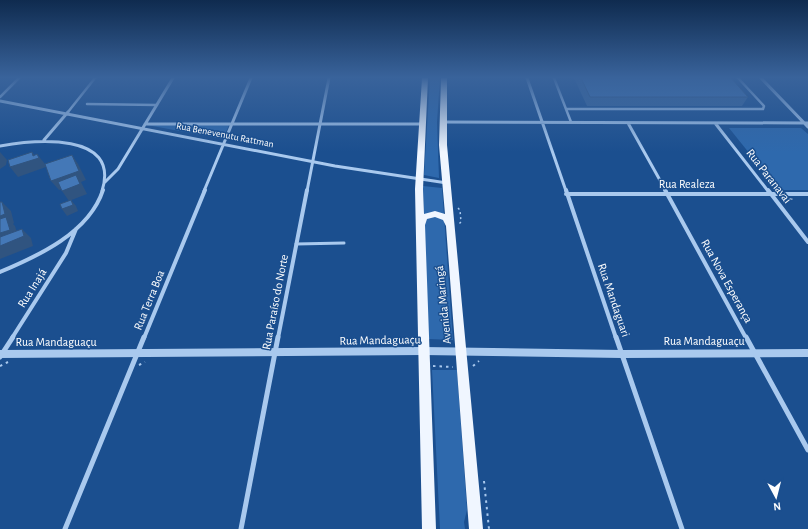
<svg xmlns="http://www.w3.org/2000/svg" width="808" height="529" font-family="'Alegreya Sans',sans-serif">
	<rect width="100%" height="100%" fill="#1b4f8f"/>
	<path fill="#2e69ad" d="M430,78H440L437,122L439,178L424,175Z
		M147,125H229L223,139Z
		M729,128H801L808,134V190H779Z
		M423,186L442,188L453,340L428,339Z
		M432,370H457L467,510L464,522L465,529H440Z"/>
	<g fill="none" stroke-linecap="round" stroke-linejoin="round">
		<path stroke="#a9c9ee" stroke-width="1.5" stroke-dasharray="2 3" stroke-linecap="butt" d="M458,208L460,210L461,222L459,224"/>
		<path stroke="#a9c9ee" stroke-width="2" stroke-dasharray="2.5 4" stroke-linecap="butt" d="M139,365L145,362
			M0,366L8,362
			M433,366L453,367
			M473,366L479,361
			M484,481L489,529"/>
		<path stroke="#a9c9ee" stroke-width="2.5" d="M554,78L571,122
			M0,97L19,78
			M87,104L157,105
			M566,109H763L764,106L738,78
			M68,112L95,78"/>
		<path stroke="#a9c9ee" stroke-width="3" d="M296,244L344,243"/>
		<path stroke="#a9c9ee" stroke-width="3" d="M527,78L566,191
			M761,78L808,127
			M0,101L335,166L447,183
			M443,122L808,123
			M628,123L666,191
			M715,123L768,191
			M145,124H421
			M44,140L68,112
			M0,146C34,140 121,131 102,191
			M105,182L118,169L173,78
			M204,191L251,78
			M307,191L329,78"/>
		<path stroke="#a9c9ee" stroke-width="4" d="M566,190L616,338
			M665,190L746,338
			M768,190L808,242
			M566,194H808
			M0,272C38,256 89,233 103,190
			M12,338L66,253L76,229
			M144,338L205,190
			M278,338L307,190"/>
		<path stroke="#a9c9ee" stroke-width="5" d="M616,337L682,529
			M746,337L808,450
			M0,357L13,337
			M65,529L144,337
			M241,529L278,337"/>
		<path fill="#a9c9ee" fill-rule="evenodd" d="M423,347L622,350L808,349V357L622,358L423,355L0,358V350Z"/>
		<path fill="#f0f6ff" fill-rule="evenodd" d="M422,78H428L423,189L424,214L435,211L445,214L439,145L441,78H447V145L483,529H469L446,226L443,220L435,217L427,219L425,225L436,529H422L415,189Z"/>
	</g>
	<path fill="#3a679d" d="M574,78H731L748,97L742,106H587Z"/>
	<path fill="#305480" d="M0,152L7,160L6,165L0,169Z
		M32,152L37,158V154L45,164L46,167L18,177L10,167L33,156Z
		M72,155L78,164L86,180L81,182L87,194L69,201L62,191L80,183L59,190L51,181Z
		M71,200L76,206L78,211L67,216L62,209Z
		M2,202L11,211L14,223L13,224L15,226L19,239L22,229L31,238L33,246L0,259V216Z"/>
	<path fill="#4478b7" stroke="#305480" d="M581,78H731L748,97H590Z
		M32,152L33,156L37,154L39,158L10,167L8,160Z
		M72,155L79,171L51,181L45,164Z
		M76,175L80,184L62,191L58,182Z
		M71,200L73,205L62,209L60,204Z
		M0,202H2L5,214L0,216Z
		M6,217L10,230L0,233V219Z
		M22,229L24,236L0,246V237Z"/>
	<linearGradient id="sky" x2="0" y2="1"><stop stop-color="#0f2b4f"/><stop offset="0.51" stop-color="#39639b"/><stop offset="1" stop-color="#39639b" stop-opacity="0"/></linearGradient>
	<rect width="808" height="152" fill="url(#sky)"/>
	<g text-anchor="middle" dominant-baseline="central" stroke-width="3" stroke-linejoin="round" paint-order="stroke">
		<g font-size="10" fill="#fff" stroke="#1b4f8f">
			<text transform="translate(225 135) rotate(11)">Rua Benevenutu Rattman</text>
		</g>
		<g font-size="12" fill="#fff" stroke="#1b4f8f">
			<text transform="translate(769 176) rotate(52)">Rua Paranavaí</text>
			<text x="687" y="184">Rua Realeza</text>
			<text transform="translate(727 281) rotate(61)">Rua Nova Esperança</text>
			<text transform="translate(32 288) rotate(-58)">Rua Inajá</text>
			<text transform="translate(149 300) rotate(-68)">Rua Terra Boa</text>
			<text transform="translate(614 300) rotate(71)">Rua Mandaguari</text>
			<text transform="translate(275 302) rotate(-79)">Rua Paraíso do Norte</text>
			<text transform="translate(443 305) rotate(-96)">Avenida Maringá</text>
			<text transform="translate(380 340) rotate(-1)">Rua Mandaguaçu</text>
			<text x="704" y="341">Rua Mandaguaçu</text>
			<text x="56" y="342">Rua Mandaguaçu</text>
		</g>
	</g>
	<g transform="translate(776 497) rotate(173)" stroke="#1b4f8f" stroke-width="3" paint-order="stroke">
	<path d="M0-3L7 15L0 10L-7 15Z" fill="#ffffff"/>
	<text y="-6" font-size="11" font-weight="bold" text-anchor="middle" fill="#ffffff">N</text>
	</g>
</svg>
